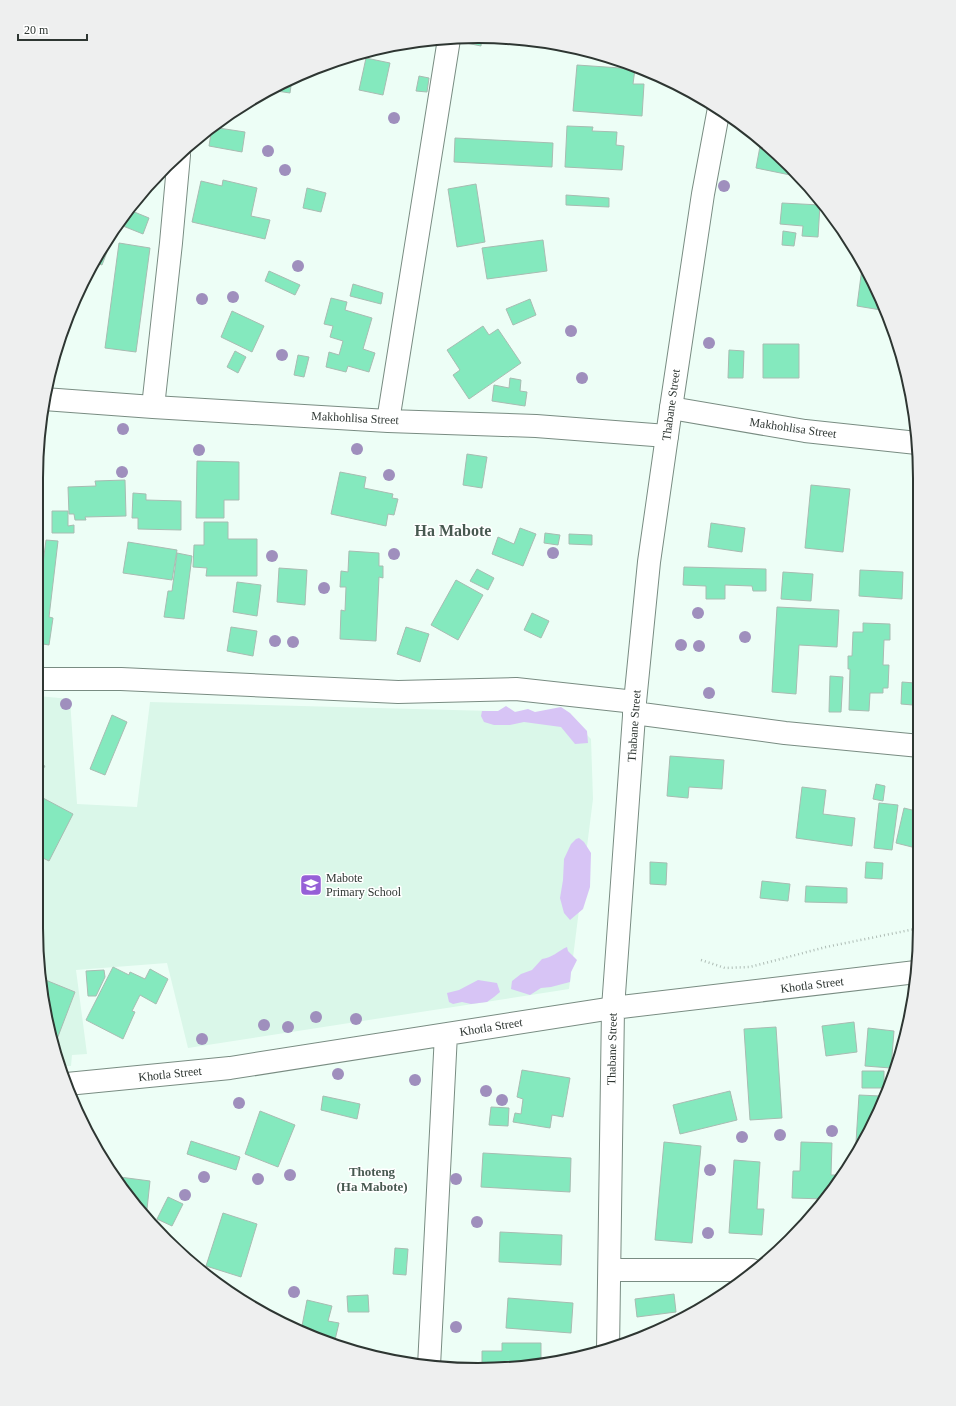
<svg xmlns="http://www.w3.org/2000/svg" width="956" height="1406" font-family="'Times New Roman',serif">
	<rect width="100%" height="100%" fill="#edfef6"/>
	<path fill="#daf7e9" d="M38,696L70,699L77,804L137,807L150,702L565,713L591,739L593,799L569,989L188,1048L167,963L76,970L87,1054L72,1055L71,1066H58L40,986Z"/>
	<path fill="#d7c4f5" d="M506,706L515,712L528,709L535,712L561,707L570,713L587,731L588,743L575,744L561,727L524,722L510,725H494L484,722L481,716L482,711H498Z
		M579,838L584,842L591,853L590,887L583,909L570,920L564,913L560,898L563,880L564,859L571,844L576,839Z
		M567,947L568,951L577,960L571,972L570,982L551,987L541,988L530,995L511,989L512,981L521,974L532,970L542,959C552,958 558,951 567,947Z
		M478,980L497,983L500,992L494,997L487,1002L471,1004L462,1002L453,1004L449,1002L447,993L459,990Z"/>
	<path fill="#84e9be" stroke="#a8bcb2" d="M478,36H482L481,46L466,43L467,37Z
		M599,55L617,60L598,57Z
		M366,58L390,63L383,95L359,90Z
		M577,65L635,69L633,84H644L642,116L573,111Z
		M419,76L429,78L427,92L416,91Z
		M292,79L290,93L270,90Z
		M567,126L593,127L592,131L617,132L616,145L624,146L622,170L565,167Z
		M212,127L245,132L242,152L209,146Z
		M455,138L553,143L552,167L454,162Z
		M761,141L790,165L800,177L756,168Z
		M223,180L257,188L251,216L270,220L265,239L192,222L201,181L222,186Z
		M476,184L485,242L457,247L448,189Z
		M307,188L326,193L321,212L303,208Z
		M566,195L609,198V207L566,205Z
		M782,203L820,205L818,237L802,236L803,226L780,224Z
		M127,209L149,218L143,234L118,224Z
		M783,231L796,233L794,246L782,245Z
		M543,240L547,271L487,279L482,248Z
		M119,243L150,248L136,352L105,348Z
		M102,250L107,252L102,265L94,262Z
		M862,268H864L887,311L857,306Z
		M269,271L300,285L295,295L265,281Z
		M353,284L383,293L381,304L350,296Z
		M331,298L347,302L345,310L372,318L363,349L375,353L369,372L348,366L346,372L326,367L329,352L339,355L343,341L330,337L333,326L324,324Z
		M530,299L536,315L513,325L506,309Z
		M232,311L264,326L252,352L221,337Z
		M483,326L489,335L498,329L521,363L469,399L453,375L460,370L447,350Z
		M763,344H799V378H763Z
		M729,350L744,351L743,378H728Z
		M235,351L246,357L238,373L227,367Z
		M298,355L309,357L304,377L294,375Z
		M510,378L521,380L520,391L527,392L525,406L492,401L494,385L509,388Z
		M467,454L487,457L482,488L463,485Z
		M197,461L239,462V500H224V518H196Z
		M340,472L366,477L364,488L393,494L392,498L398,499L394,515L388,514L386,526L331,514Z
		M36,478H42L41,510H36Z
		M125,480L126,516L85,517L86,520H75L74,514H69L68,487L96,486L95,481Z
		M811,485L850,489L843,552L805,548Z
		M133,493L146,494V500L181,501V530L138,529V518H132Z
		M52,511H68V526L74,525V533H52Z
		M204,522H228V539H257V576H206L207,568L193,567L194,545H204Z
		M711,523L745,528L742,552L708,547Z
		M520,528L536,534L523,566L492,554L498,537L514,544Z
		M545,533L560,535L558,545L544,543Z
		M569,534L592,535V545L569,544Z
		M46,540L58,541L49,617L53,618L49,645L37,643V584L39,570L42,571Z
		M128,542L177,550L172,580L123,573Z
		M36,543L42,545L37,560Z
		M349,551L379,553V566H383V578L379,577L376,641L340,639L341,610L345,611L346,587H340L341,571L348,572Z
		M177,553L192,556L184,619L164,617L168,591H172Z
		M684,567L766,569V591H753L752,586L725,585V599H706V586L683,585Z
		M279,568L307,570L305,605L277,602Z
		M477,569L494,578L488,590L470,581Z
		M860,570L903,572L902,599L859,596Z
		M783,572L813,574L811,601L781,599Z
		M456,580L483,595L458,640L431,625Z
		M237,582L261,585L257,616L233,612Z
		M777,607L839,610L837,647L799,645L796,694L772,692Z
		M532,613L549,621L541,638L524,630Z
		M863,623L890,624V640H884L883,665H889L888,688H883V693H870L869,711L849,710L850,669H848V656H852L853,632H863Z
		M231,627L257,631L253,656L227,651Z
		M406,627L429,634L420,662L397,654Z
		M830,676L843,677L841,712H829Z
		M902,682L915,683L913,705L901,704Z
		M112,715L127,722L105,775L90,769Z
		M670,756L724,760L722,789L689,787L688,798L667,796Z
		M38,763L45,766L38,778Z
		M876,784L885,786L883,801L873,799Z
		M802,787L826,790L823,814L855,818L852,846L796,838Z
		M43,798L73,814L49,861L39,856L38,808Z
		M879,803L898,805L892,850L874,848Z
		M904,808L920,812V849L896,843Z
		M650,862L667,863L666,885L650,884Z
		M866,862L883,863L882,879L865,878Z
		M762,881L790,884L788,901L760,898Z
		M806,886L847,888V903L805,902Z
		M113,967L129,975L130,972L145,979L150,969L168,979L156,1004L140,995L132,1011L135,1012L123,1039L86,1020Z
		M104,970L105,977L96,996H88L86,971Z
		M43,979L75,992L54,1047L40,986Z
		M854,1022L857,1052L826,1056L822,1026Z
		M776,1027L782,1118L750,1120L744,1029Z
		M868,1028L894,1031L891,1068L865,1066Z
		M522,1070L570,1078L563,1117L552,1115L550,1128L513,1122L515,1113L521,1114L523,1099L517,1097Z
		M862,1071H884V1088H862Z
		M730,1091L737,1120L680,1134L673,1105Z
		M859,1095L880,1096L879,1109L874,1124L855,1158Z
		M323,1096L360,1104L357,1119L321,1110Z
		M491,1107L509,1108L508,1126L489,1125Z
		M260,1111L295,1125L278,1167L245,1154Z
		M191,1141L240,1157L236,1170L187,1154Z
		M664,1142L701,1146L692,1243L655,1240Z
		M801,1142L832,1143L831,1175H842V1178L825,1199L792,1198L793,1171H800Z
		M483,1153L571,1158L570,1192L481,1187Z
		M734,1160L760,1162L757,1209H764L762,1235L729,1233Z
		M112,1176L150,1181L147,1209L138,1207Z
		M168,1197L183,1204L172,1226L157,1219Z
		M223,1213L257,1224L241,1277L206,1266Z
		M500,1232L562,1235L561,1265L499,1262Z
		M395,1248L408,1249L406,1275L393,1274Z
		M674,1294L676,1312L637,1317L635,1299Z
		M368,1295L369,1312H348L347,1296Z
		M508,1298L573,1303L571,1333L506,1328Z
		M307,1300L332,1306L328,1321L339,1323L334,1344L309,1336L293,1327L294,1324L302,1326Z
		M502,1343H541V1363L482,1367V1351H502Z"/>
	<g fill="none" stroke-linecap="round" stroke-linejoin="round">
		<g stroke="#798c82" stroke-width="24">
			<path id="minor" d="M44,399L153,407L388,421L536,426L667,436
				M153,407L171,243L179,155
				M671,408L805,431L917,443
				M388,421L449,39
				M38,679H121L398,692L516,689L635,702
				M634,713L785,733L920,746
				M67,1084L230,1068L613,1008
				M610,1270H752
				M429,1366L446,1034"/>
		</g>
		<g stroke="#798c82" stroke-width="24">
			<path id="tertiary" d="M613,1008L916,972
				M608,1350L613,1008L635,702L649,562L671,408L703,194L719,108"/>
		</g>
		<path stroke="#aebcb5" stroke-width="2.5" stroke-dasharray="1 3" stroke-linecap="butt" d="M701,960L725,968L750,967L826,947L920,928"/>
		<use href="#minor" stroke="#fff" stroke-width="22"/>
		<use href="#tertiary" stroke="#fff" stroke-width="22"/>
	</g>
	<g fill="#9f8fbd">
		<circle cx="394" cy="118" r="6"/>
		<circle cx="268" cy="151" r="6"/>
		<circle cx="285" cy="170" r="6"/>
		<circle cx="724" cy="186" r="6"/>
		<circle cx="298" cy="266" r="6"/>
		<circle cx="233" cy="297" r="6"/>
		<circle cx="202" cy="299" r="6"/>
		<circle cx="571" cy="331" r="6"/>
		<circle cx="709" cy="343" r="6"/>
		<circle cx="282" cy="355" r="6"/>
		<circle cx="582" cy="378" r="6"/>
		<circle cx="123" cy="429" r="6"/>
		<circle cx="357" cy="449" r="6"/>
		<circle cx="199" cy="450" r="6"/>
		<circle cx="122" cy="472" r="6"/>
		<circle cx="389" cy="475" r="6"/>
		<circle cx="553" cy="553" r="6"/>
		<circle cx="394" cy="554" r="6"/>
		<circle cx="272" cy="556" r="6"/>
		<circle cx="324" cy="588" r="6"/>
		<circle cx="698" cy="613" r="6"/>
		<circle cx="745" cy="637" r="6"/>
		<circle cx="275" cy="641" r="6"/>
		<circle cx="293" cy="642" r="6"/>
		<circle cx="681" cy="645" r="6"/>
		<circle cx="699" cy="646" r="6"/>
		<circle cx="709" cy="693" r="6"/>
		<circle cx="66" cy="704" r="6"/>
		<circle cx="316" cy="1017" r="6"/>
		<circle cx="356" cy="1019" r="6"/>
		<circle cx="264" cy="1025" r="6"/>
		<circle cx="288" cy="1027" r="6"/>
		<circle cx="202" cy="1039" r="6"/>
		<circle cx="338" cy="1074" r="6"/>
		<circle cx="415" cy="1080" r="6"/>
		<circle cx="486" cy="1091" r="6"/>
		<circle cx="502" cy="1100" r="6"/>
		<circle cx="239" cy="1103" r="6"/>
		<circle cx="832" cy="1131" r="6"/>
		<circle cx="780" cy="1135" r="6"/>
		<circle cx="742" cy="1137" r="6"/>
		<circle cx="710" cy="1170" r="6"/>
		<circle cx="290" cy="1175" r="6"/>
		<circle cx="204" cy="1177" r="6"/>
		<circle cx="258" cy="1179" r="6"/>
		<circle cx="456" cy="1179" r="6"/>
		<circle cx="185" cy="1195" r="6"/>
		<circle cx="477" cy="1222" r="6"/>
		<circle cx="708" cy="1233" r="6"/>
		<circle cx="294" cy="1292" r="6"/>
		<circle cx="456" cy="1327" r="6"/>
	</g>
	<defs>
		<g id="school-square" transform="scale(1.15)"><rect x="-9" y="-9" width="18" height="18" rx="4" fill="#965fd7" stroke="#fff"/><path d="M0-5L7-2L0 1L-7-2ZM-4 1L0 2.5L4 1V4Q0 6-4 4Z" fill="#fff"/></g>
	</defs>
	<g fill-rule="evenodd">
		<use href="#school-square" x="311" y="885"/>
	</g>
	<g text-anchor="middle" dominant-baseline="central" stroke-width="3" stroke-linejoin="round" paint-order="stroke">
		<g font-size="12" fill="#2e3632" stroke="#fff">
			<text transform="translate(671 405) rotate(-82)">Thabane Street</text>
			<text transform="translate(355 418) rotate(3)">Makhohlisa Street</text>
			<text transform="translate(793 428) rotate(8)">Makhohlisa Street</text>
			<text transform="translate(634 726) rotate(-86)">Thabane Street</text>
			<text transform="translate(812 985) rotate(-7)">Khotla Street</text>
			<text transform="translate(491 1027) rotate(-9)">Khotla Street</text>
			<text transform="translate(612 1049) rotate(-89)">Thabane Street</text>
			<text transform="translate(170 1074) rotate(-6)">Khotla Street</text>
		</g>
		<g font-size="12" fill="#2e3632" stroke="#fff" text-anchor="start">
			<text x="326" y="878">Mabote<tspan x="326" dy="14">Primary School</tspan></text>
		</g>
		<g font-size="13" font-weight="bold" fill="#475950" stroke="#fff">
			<text x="372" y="1171">Thoteng<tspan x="372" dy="15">(Ha Mabote)</tspan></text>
		</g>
		<g font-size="16" font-weight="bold" fill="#475950" stroke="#fff">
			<text x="453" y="530">Ha Mabote</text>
		</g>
	</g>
	<path d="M0 0H956V1406H0ZM478 43H478A435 435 0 0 1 913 478V928A435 435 0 0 1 478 1363H478A435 435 0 0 1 43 928V478A435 435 0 0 1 478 43Z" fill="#eeefef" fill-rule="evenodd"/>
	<path fill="none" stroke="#2e3632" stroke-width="2" d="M478 43H478A435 435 0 0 1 913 478V928A435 435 0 0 1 478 1363H478A435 435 0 0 1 43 928V478A435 435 0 0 1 478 43Z"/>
	<path d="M18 34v6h69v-6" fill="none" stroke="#2e3632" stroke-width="2"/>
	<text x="24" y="34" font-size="12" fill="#2e3632" stroke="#ffffff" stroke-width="3" paint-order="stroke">20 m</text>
</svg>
